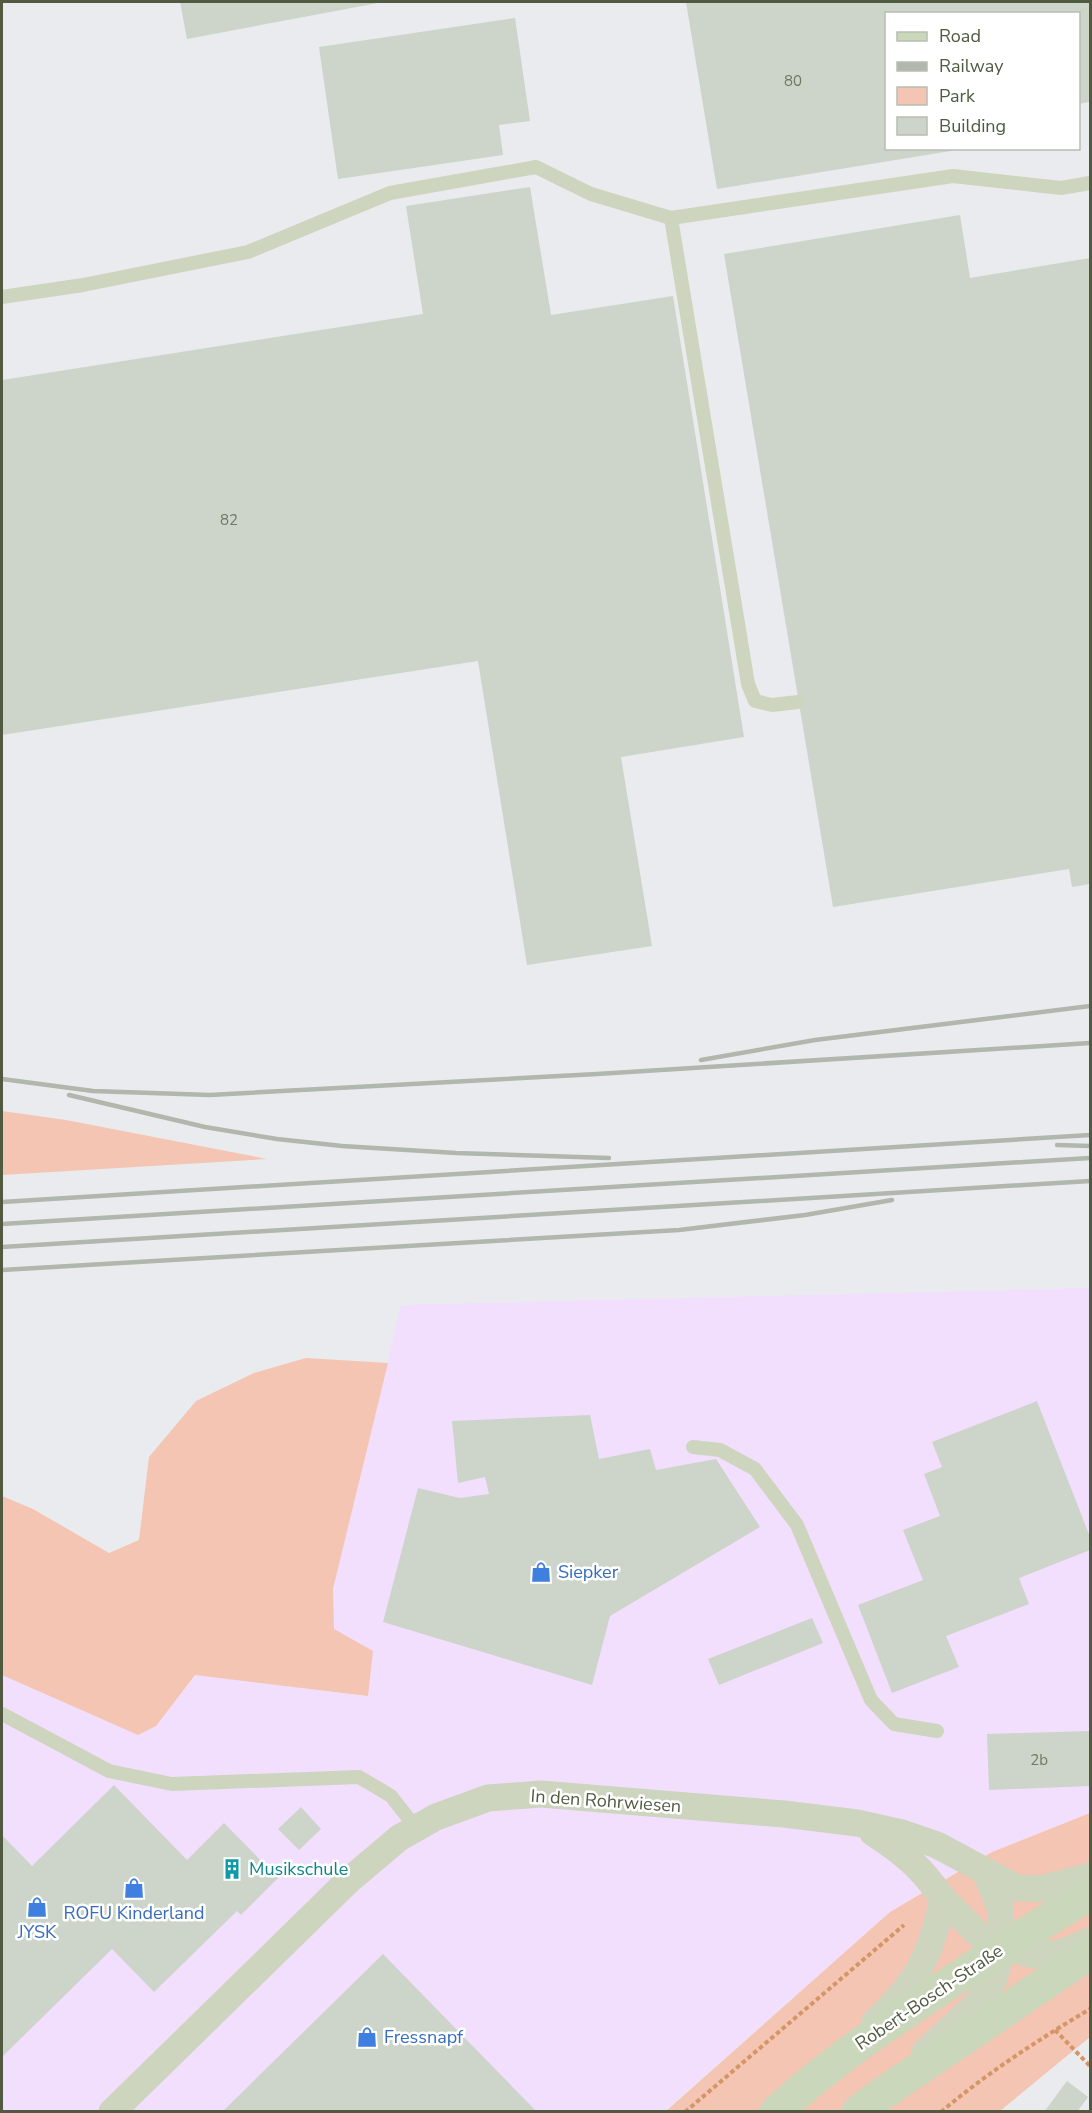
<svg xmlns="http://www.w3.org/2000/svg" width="1092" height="2113" font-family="'Nunito Sans',sans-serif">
	<rect width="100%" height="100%" fill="#eaebee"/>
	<path fill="#f2dffe" d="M1090,1288V1813L992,1852L890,1912L665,2111H2V1675L138,1735L156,1726L195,1675L368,1696L334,1630L333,1589L401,1305Z"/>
	<path fill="#f3c5b2" d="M2,1111L66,1120L267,1159L2,1175Z
		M306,1358L388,1363L333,1589L334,1629L373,1651L368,1696L195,1675L156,1726L138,1735L2,1675V1496L33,1509L109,1553L139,1540L149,1457L196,1401L254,1373Z
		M1090,1813V2037L1000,2111L665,2112L890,1912L992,1852Z"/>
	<path fill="#cdd4c9" d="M180,2H378V3L187,39Z
		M686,2H1090V102L1078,104V14H886V148L957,150L717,189Z
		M515,18L530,121L499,125L503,155L338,179L319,47Z
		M530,187L551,315L673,296L744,737L621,757L652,946L527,965L478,661L2,735V380L423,314L406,206Z
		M960,215L970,278L1090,258V884L1072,887L1069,869L833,907L724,254Z
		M1037,1401L1090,1537V1550L1019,1578L1029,1604L946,1636L959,1667L892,1693L858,1605L923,1580L903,1530L940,1516L924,1474L942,1467L932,1442Z
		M590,1415L599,1459L650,1449L656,1470L716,1459L760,1527L610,1616L592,1685L383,1622L418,1488L460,1498L489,1494L485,1477L458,1483L452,1421Z
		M812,1618L823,1643L719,1685L708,1659Z
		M1090,1731V1786L989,1790L987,1734Z
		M114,1785L187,1860L224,1823L278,1878L241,1915L237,1911L154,1992L112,1949L2,2057V1835L32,1866Z
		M301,1807L321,1829L299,1850L278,1829Z
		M383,1954L537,2112H222Z
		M1067,2081L1088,2097L1077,2112H1044Z"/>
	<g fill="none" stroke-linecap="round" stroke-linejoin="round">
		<path stroke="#d59566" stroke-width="4" stroke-dasharray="4.5 3" stroke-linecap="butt" d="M1055,2030L1090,2066
			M685,2112L904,1925
			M941,2112C987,2073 1038,2040 1090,2009"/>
		<path stroke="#cdd5bf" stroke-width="14" d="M671,218L748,684L755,701L772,705L798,702
			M2,297L83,285L248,252L390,193L536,167L591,194L671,218L953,176L1061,188L1090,183
			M693,1447L720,1450L755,1469L797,1525L871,1700L894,1724L937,1731
			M2,1714L109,1771L172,1784L359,1777L391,1796L416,1828"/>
		<path stroke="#cdd5bf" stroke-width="27" d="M873,1833C904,1853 922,1868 943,1899C931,1955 917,1983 875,2022
			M943,1899L981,1937L1002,1947L1034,1955L1060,1953L1090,1941
			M925,2052L975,2006L994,1979L1002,1947L1000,1907L985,1871
			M112,2112L347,1882L399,1838L436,1817L488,1798L541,1794L784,1814L857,1823L902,1833L937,1845L1017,1888L1040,1889L1090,1876"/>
		<path stroke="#cbd7ba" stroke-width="33" d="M776,2112C820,2071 868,2038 918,2004C974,1966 1032,1929 1090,1894
			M858,2112L876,2098L1090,1953"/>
		<path stroke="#b1b7ac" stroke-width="4.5" d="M701,1060L815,1040L1090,1006
			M2,1079L93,1091L210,1095L597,1074L1090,1043
			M69,1095L205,1127L277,1139L342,1146L456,1153L609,1158
			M1057,1145L1090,1146
			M2,1202L1090,1135
			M2,1224L1090,1158
			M2,1247L1090,1181
			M2,1270L679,1230L805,1215L892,1200"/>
	</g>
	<defs>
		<g id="shop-bare" transform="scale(1.62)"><path d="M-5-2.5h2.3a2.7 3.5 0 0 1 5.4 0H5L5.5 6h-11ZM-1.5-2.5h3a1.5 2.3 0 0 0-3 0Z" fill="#3f7fe0" stroke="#fff" stroke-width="2.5" paint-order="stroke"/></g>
		<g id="building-bare" transform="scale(1.62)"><path d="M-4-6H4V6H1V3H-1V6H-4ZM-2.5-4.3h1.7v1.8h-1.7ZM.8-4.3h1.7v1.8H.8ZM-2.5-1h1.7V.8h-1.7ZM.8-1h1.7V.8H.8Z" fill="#0f9aa8" stroke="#fff" stroke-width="2.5" paint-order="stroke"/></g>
	</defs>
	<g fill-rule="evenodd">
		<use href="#shop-bare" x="541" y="1572"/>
		<use href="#building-bare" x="232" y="1869"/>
		<use href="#shop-bare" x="134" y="1888"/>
		<use href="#shop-bare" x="37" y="1907"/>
		<use href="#shop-bare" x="367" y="2037"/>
	</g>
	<g text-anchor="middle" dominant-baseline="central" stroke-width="5" stroke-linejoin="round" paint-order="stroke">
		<g font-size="15" fill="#707863">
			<text x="793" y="81">80</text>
			<text x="229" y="520">82</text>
			<text x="1039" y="1760">2b</text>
		</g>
		<g font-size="18" fill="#366cbe" stroke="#fff" text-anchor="start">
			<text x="558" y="1572">Siepker</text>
			<text x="134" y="1913" text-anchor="middle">ROFU Kinderland</text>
			<text x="37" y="1932" text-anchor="middle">JYSK</text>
			<text x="384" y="2037">Fressnapf</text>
		</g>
		<g font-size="18" fill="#515a41" stroke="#fff">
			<text transform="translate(606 1801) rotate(4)">In den Rohrwiesen</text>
			<text transform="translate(929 1997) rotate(-34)">Robert-Bosch-Straße</text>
		</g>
		<g font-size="18" fill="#0d838f" stroke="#fff" text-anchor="start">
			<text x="249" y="1869">Musikschule</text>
		</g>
	</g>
	<rect width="1092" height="2113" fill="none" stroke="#515a41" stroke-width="6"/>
	<rect x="885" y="12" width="195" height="138" fill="#ffffff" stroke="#b9bdb3" stroke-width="1.5"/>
	<rect x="897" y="32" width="30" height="9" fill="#cbd7ba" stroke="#b9bdb3" stroke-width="1.5"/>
	<text x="939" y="42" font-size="18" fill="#515a41">Road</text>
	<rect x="897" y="62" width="30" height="9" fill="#b1b7ac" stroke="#b9bdb3" stroke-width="1.5"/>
	<text x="939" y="72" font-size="18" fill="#515a41">Railway</text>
	<rect x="897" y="87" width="30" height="18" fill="#f3c5b2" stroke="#b9bdb3" stroke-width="1.5"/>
	<text x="939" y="102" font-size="18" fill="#515a41">Park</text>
	<rect x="897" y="117" width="30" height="18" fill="#cdd4c9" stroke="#b9bdb3" stroke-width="1.5"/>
	<text x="939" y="132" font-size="18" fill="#515a41">Building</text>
</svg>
